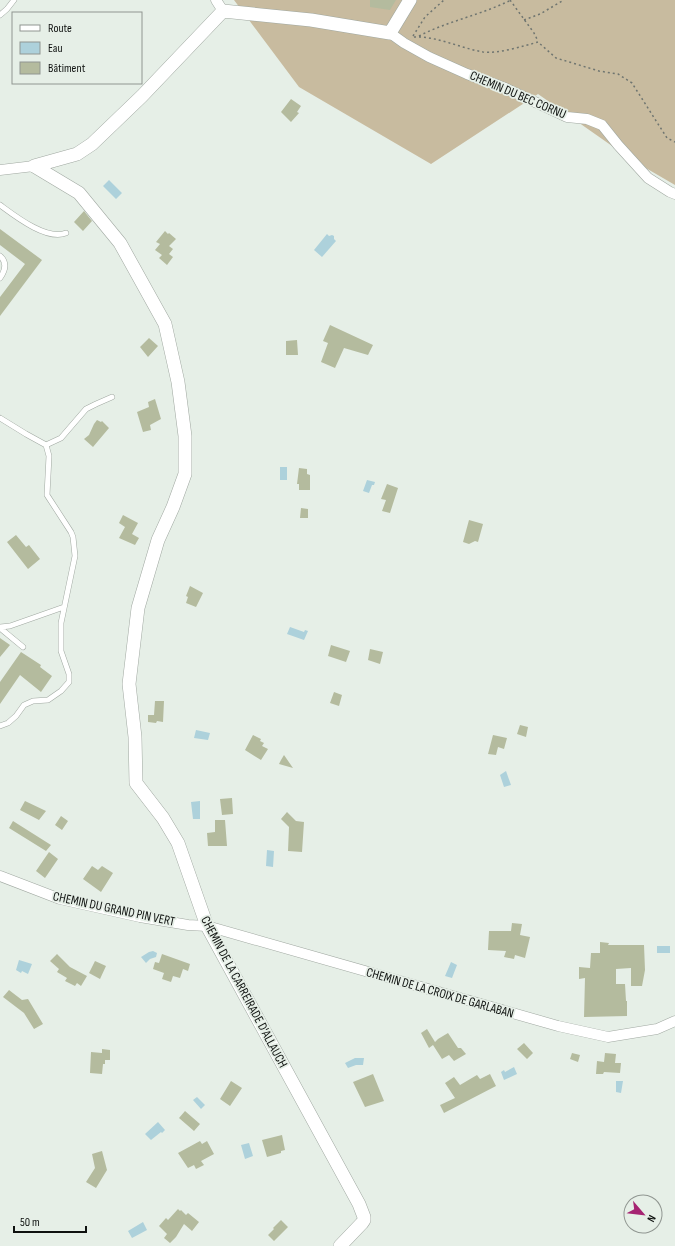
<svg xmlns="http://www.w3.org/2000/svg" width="675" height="1246" font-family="'Sofia Sans Condensed',sans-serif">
	<rect width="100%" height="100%" fill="#e6efe7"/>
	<path fill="#c8bb9f" d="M234,0H675V185L632,160L538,94L431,164L299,87Z"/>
	<path fill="#add1db" d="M109,180L122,193L116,199L103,186Z
		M327,234L329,236L332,235L334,236V239L336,241L322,257L314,250Z
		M280,467H287V480H280Z
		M367,480L375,482L374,485H372L369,493L363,491Z
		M290,627L304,632L305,630L308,631L304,640L287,634Z
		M196,730L210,733L208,740L194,738Z
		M506,771L511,785L504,787L500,775Z
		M200,801V819H193L191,802Z
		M267,850L274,851L273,867L266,866Z
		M657,946H670V953H657Z
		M153,951L157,953L156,957L150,959L146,963L141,957L149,952Z
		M19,960L32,964L28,974L22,971L21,973L16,970Z
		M451,962L457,965L452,978L445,976Z
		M355,1058H364L363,1065H356L348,1068L345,1063Z
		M514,1067L517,1074L504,1080L501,1072L504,1070L505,1072Z
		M616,1081H623L621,1093L616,1092Z
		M197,1097L205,1105L201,1109L193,1100Z
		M158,1122L165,1130L162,1133L161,1132L151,1140L145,1134Z
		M249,1143L253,1156L245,1159L241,1145Z
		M143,1222L147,1230L132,1238L128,1231Z"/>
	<path fill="#b4bb9e" d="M370,0H396L390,10L370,7Z
		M291,99L301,106L297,112L299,113L291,122L281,112Z
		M84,211L92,221L83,231L74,222Z
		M0,229L42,260L0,316V297L25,264L0,245Z
		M165,231L168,234L169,233L176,239L169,246L173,249L169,254L173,257L167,265L159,258L162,255L155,250L160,244L156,242Z
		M330,325L373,345L368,355L344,348L335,368L321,362L328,343L323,341Z
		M149,338L158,346L148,357L140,347Z
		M297,340L298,355H286V341Z
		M155,399L161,419L150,425L151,430L143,432L137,412L149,407L148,402Z
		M97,420L101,422L102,421L109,428L93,447L84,439L89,435L94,424Z
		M299,468L307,469V474L310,475V490H299V484H297Z
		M387,484L398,488L390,513L382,511L386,500L381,499Z
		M301,508L308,509V518H300Z
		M123,515L138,523L132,534L139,538L135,545L119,538L125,527L119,523Z
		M469,520L483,524L478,542L475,541L469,544L463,542Z
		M16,535L26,547L29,545L40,559L28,569L7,542Z
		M190,586L203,593L196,607L186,603L188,597L186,596Z
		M0,638L10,645L0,657Z
		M331,645L350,651L346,662L328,656Z
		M370,649L383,652L380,664L368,660Z
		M21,652L41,665L40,667L52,676L41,692L20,675L0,704V682Z
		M334,692L342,695L339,706L330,703Z
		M155,701H164L163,722L157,721L156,723L148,722V715H154Z
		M520,725L528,727L526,737L517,734Z
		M253,735L261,739L260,741L264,743L262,746L268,749L261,760L245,750Z
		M493,735L507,738L504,749L498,747L496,755L488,754Z
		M284,755L293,768L279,764L281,760Z
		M232,798L233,814L222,815L220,799Z
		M25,801L46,811L39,820L20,810Z
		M287,812L296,821L304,822L302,852L288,851L289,827L281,819Z
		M61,816L68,821L62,830L55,825Z
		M215,820H225L227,846H208L207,833L215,832Z
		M13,821L51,845L46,851L9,828Z
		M49,852L58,859L45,878L36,871Z
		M92,866L98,870L102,866L113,873L101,892L83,879Z
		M512,923L522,924L520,935L530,937L525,958L515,955L514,959L504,957L506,951L488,950L489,931H511Z
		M600,942L609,943L608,945H644L645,970L642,986H631V968L616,969V984H625L626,1001H627V1016L584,1017L585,978L579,979V967L590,968L591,953H600Z
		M57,954L70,967L87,976L81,986L77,983L75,986L65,981L67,978L57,972L59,969L50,961Z
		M162,954L190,964L188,971L183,969L180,978L173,976L171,982L162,979L164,973L153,969L155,962L159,963Z
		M95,961L106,966L100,979L89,973Z
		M9,990L22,1000L28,999L43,1024L34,1029L24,1013L3,997Z
		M427,1029L435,1042L438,1039L448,1033L458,1048H461L466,1054L454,1061L449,1055L442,1059L433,1045L429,1048L421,1033Z
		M524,1043L533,1053L527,1059L517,1049Z
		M102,1049L110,1050V1060H105V1064H103L102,1074L90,1073L91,1052L102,1053Z
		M572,1053L580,1055L578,1062L570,1059Z
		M605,1053L616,1054L615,1063H621L620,1073L604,1072L603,1074H596L597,1061L604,1062Z
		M373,1074L384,1101L365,1107L353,1082Z
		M490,1074L496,1086L444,1113L440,1105L455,1098L445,1083L454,1077L460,1085L477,1075L480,1079Z
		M231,1081L242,1088L230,1106L220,1099Z
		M185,1111L200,1124L194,1131L179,1118Z
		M282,1135L285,1150L281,1151V1153L267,1157L262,1140Z
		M200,1141L202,1144L207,1141L214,1154L201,1161L204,1165L196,1169L194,1165L188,1168L178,1153Z
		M102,1151L107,1170L96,1188L86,1182L95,1168L92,1154Z
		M178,1209L180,1211L181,1210L186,1215L188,1213L199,1222L192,1231L184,1224L176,1237L170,1243L164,1238L167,1234L159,1226L166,1218L168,1220Z
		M281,1220L288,1227L274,1241L268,1235L274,1229L273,1228Z"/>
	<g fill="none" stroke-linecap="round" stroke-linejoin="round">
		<g stroke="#a0a8a1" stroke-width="6">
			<path id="service" d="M0,15L7,9L14,0
				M0,205C15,216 47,241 66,233
				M0,256C8,263 5,271 0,278
				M0,418L26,434L46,445L49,456L47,495L71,532L73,537L75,556L61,623V651L69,674V682L61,691L48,700L33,701L24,705L16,716L8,723L0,726
				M46,445L61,438L86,409L96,404L112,397
				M0,627L10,626L64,607
				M0,628L23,647"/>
		</g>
		<g stroke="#a0a8a1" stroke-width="11">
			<path id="minor" d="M216,0L223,11
				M390,33L404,43L429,57L467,74L505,88L567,117L587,119L602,125L618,145L648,178L670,192L675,194
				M0,170L34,166
				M0,876L60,899L140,917L188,925L207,926L558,1026L608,1037L657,1029L675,1021"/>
		</g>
		<g stroke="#a0a8a1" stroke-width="14">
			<path id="tertiary" d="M34,166L79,193L120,243L165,324L178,382L185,436V474L173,507L158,540L138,608L129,684L135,737L136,783L163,818L178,843L207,926L359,1204L364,1217V1220L362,1223L340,1246
				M34,166L77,154L92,144L142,96L223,11L311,20L390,33L410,0"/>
		</g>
		<path stroke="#6f7570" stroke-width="1.5" stroke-dasharray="2 3" stroke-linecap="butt" d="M510,0L534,33L538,41
			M524,20L540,14L564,0
			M413,36L425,17L444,0
			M419,36C448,21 481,15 511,0
			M414,37C437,36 460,48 483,52C498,54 524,46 538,42L556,58L599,71L618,74L632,83L667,138L675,142"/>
		<use href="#service" stroke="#fff" stroke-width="5"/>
		<use href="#minor" stroke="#fff" stroke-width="10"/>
		<use href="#tertiary" stroke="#fff" stroke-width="13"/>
	</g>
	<g text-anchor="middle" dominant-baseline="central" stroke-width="3.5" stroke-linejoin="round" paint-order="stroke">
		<g font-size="13" fill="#0e110f" stroke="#e6efe7">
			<text transform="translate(518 95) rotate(23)">CHEMIN DU BEC CORNU</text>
			<text transform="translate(114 909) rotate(12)">CHEMIN DU GRAND PIN VERT</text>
			<text transform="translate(244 992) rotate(62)">CHEMIN DE LA CARREIRADE D'ALLAUCH</text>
			<text transform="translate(440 993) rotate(16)">CHEMIN DE LA CROIX DE GARLABAN</text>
		</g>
	</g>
	<rect x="12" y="12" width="130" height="72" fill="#e6efe7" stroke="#909691"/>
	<rect x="20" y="25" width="20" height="6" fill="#ffffff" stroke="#909691"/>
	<text x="48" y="32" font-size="12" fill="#0e110f">Route</text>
	<rect x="20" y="42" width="20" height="12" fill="#add1db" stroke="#909691"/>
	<text x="48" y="52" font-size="12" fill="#0e110f">Eau</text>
	<rect x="20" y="62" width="20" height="12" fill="#b4bb9e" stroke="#909691"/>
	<text x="48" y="72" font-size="12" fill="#0e110f">Bâtiment</text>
	<g transform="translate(643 1214) rotate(118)"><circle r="19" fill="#e6efe7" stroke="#909691"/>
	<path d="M0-3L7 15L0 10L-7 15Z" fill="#a62472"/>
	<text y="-6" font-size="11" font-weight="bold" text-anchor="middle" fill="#0e110f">N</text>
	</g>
	<path d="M14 1226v6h72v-6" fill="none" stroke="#0e110f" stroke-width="2"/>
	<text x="20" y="1226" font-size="12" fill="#0e110f" stroke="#e6efe7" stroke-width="3" paint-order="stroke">50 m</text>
</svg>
